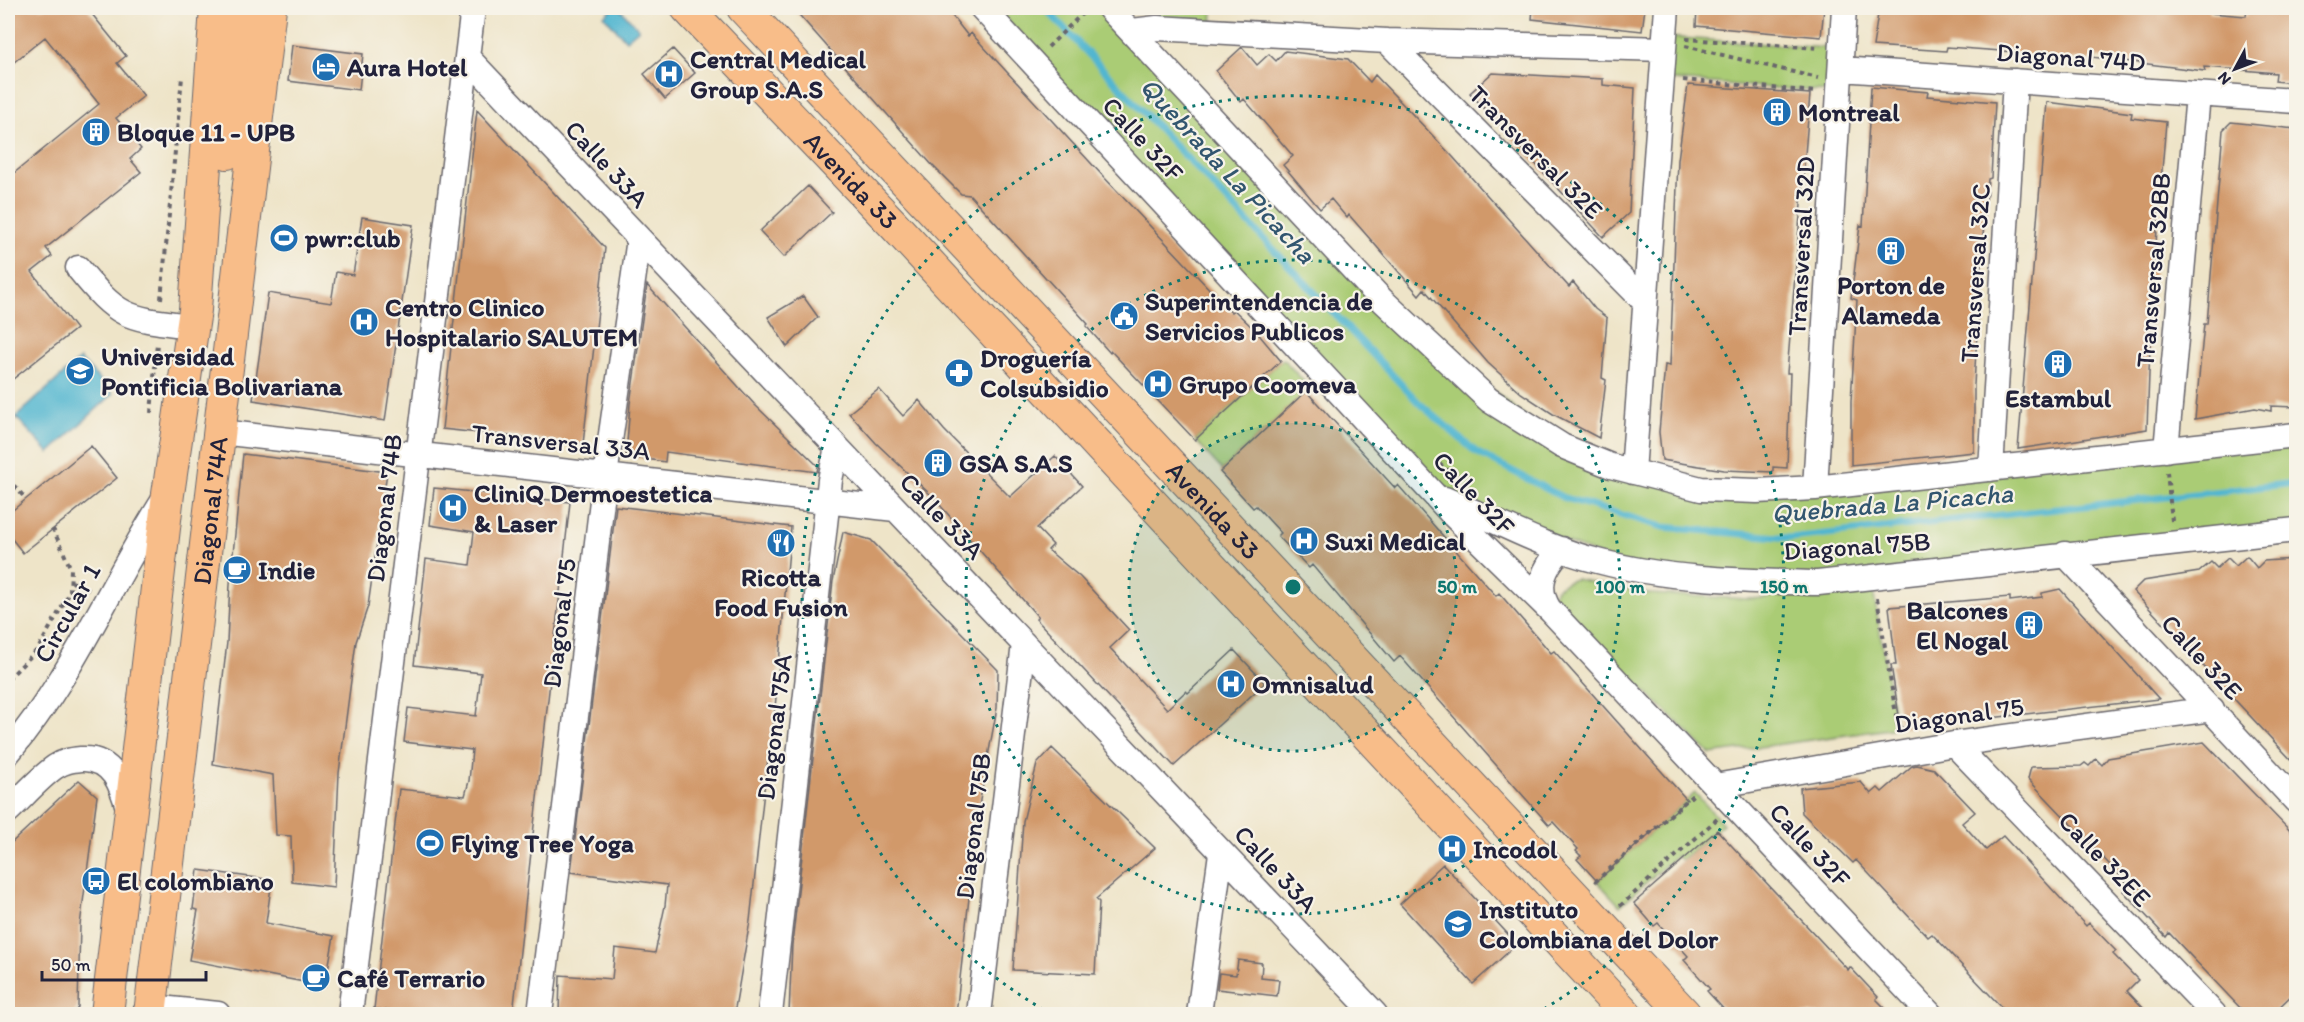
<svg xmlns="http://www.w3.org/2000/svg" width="2304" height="1022" font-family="Itim,sans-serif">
	<rect width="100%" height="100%" fill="#f7f3e8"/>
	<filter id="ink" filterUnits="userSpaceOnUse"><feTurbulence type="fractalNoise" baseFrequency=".0167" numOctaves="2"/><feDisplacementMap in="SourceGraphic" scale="12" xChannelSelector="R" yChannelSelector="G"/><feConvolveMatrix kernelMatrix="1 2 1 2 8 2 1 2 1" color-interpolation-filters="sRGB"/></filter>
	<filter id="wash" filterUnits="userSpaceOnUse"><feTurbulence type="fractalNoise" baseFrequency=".008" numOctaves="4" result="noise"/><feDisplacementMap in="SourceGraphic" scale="24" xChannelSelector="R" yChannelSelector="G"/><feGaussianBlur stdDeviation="1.35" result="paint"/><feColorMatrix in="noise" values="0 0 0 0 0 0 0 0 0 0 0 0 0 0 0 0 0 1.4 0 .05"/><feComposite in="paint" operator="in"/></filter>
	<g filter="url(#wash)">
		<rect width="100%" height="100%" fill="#eee4c8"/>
		<path fill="#aacc74" stroke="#667758" stroke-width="1.5" d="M982,8H1109L1381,299L1562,446L1701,489L2296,435V530L1818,583L1646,572L1434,494Z
			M1158,8H1213L1212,31L1157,28Z
			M1665,37L1842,49L1839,93L1662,79Z
			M1283,359L1310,388L1222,470L1195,440Z
			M1576,579L1650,594L1748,599L1873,590L1896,728L1710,754L1552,601C1554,586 1563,583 1576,579Z
			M1695,793L1723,824L1681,860L1676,856L1620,906L1597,881Z"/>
		<path fill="#51b6d0" stroke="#3a6c86" stroke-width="1.5" d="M613,8H619L639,29L626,40L604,16Z
			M80,359L113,394L49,453L16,417Z"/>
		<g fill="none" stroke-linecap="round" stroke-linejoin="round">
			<path stroke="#51b6d0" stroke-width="7" d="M1045,8L1418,402L1476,452L1562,497L1663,527L1790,538L2296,483"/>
		</g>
		<g id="blocks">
			<path fill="#d1996a" d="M8,8H87L126,56L117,63L144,96L116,118L141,149L130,159L141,172L46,248L52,256L32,272L76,329L8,383V178L99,104L45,37L8,67Z
				M793,8H946L968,36L971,33L1101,174L1231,312L1234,310L1255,330L1281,361L1195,440L1111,351L1110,353L1086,326L1088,324L970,195L961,194L933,166Z
				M1533,8H1645L1642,31L1532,19Z
				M1697,8H1824L1821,37L1696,26Z
				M1879,8H2209L2210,13L2246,16L2247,8H2296V83L2275,81L2276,73L2242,70L2204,67L2205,71L2092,57V60L2015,55V52L1947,47L1946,51L1873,46Z
				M292,45L363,54L359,90L288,81Z
				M1242,47L1257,65L1269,54L1276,61L1285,51L1348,59L1370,82L1375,75L1453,157L1569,287L1573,282L1595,309L1607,318L1602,378L1606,380L1599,438L1553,414L1521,393L1488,363L1424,289L1419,295L1349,215L1347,218L1331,199L1320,209L1283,165L1293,156L1244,99L1241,102L1216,71Z
				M673,49L695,73L665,99L644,74Z
				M1492,73L1603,79V85L1635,88L1629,213L1603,237L1470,93Z
				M1688,85L1810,94L1787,373H1790L1787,468L1773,467V472L1724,470L1662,460L1659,432L1665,365L1670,366L1678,160Z
				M1871,87L1928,92L1927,96L1995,102L1991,178L1988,179L1982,247L1974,385V452L1851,465V401L1857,300L1851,298L1860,225L1863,226Z
				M2047,102L2132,113L2131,118L2166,122L2152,291L2147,429L2018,449Z
				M477,110L605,248L583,444L442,429Z
				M2231,122L2296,129V407L2271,406V411L2255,408L2195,419L2204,324H2207L2223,130Z
				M808,186L832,212L784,257L760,231Z
				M362,217L413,225L385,421L253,400L268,293L331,303L336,272L353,275Z
				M647,285L755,405L818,466L817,472L666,452L665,462L626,456L630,404Z
				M803,296L818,317L787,347L768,317Z
				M879,389L903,416L919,400L944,430L1010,497L1055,456L1082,486L1037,528L1053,545L1048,550L1080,577L1129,630L1110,648L1167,709L1186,691L1188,693L1234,650L1265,683L1174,766L1036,619L1038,617L932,496L876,443L849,413Z
				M1306,391L1395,488L1398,485L1496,596L1499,593L1551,653L1554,651L1687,800L1597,881L1577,859L1581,856L1576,851L1578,849L1553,822L1549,825L1400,656L1394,662L1312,565L1309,568L1278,536L1281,533L1256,506L1253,508L1220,472Z
				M91,446L117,478L23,553L8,534V514Z
				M243,454L387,472L368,606L356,642L339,773L334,887L292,882L291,836L276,835L273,775L213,764L227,642L230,584Z
				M434,488L570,502L513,1014H422L374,1009L399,789L465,796L469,781L472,750L404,742L408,708L476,716L481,673L414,665L426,559L470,565L474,532L430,525Z
				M616,506L791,527L773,731L766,772L750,921L734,1014H559L560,975L612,979L615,948L655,953L665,906L667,885L571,872Z
				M843,532L871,540L998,670L997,708L980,800L956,1014H789L792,945L833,581Z
				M2247,556L2257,568L2264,561L2296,559V765L2133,591L2143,581L2199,572L2211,562L2217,568L2228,558L2236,566Z
				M2060,589L2159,699L1901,728L1891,665H1896L1889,607L2010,597V601L2042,597V593Z
				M2204,742L2296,837V991L2272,1014H2246L2169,933L2166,937L2123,891L2129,885L2028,779L2031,767L2081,766L2085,763L2089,766L2096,759L2102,765L2108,758Z
				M1052,748L1155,848L1096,899L1099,902L1095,974L1013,970L1023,821L1037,764Z
				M1917,765L1934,769L1975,812L1962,823L1986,850L2003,836L2086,926L2089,923L2116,951L2113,954L2138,980L2127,991L2149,1014H2008L1932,934L1928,937L1856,860L1853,863L1802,813L1800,788L1861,782L1871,794L1878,788L1882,792L1912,766Z
				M79,780L97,796L80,925L78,1007L74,1014H8V846Z
				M1717,830L1848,970L1850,967L1878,997L1876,999L1891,1014H1728L1707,991L1710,989L1684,960L1688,956L1658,923L1654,926L1634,903Z
				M1443,864L1517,944L1473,984L1400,904Z
				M198,870L272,880L266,923L334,936L325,986L189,960L198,910L193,909Z
				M1238,960L1262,963L1261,978L1279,980L1277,996L1217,989L1219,973L1236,975Z"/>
		</g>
	</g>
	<g filter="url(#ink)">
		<use href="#blocks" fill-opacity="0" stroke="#69666c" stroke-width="1.5"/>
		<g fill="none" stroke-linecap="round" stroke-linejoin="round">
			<g stroke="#69666c" stroke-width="27">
				<path id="minor" d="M982,8L1453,515L1551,611L1930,1014
					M1109,8L1381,299L1489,400L1562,446L1611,466L1701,489L1757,491L1815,488L2296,435
					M1132,31L1157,28L1387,41L1664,49
					M1387,41L1645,302
					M467,57L1375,1014
					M1841,69L2296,101
					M78,268C120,320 127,318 192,326
					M220,432L895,509
					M2166,450L2198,95
					M1991,469L2015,81
					M1633,472L1667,8
					M1815,488L1844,8
					M1445,499C1495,520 1545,548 1598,561C1669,580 1745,581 1818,583L2296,530
					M2065,554L2296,801
					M1549,609C1535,586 1544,568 1561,549
					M1954,744L2214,1014
					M8,753C74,675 110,584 165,498
					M1715,786L1954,744L2212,709
					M8,811C23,797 38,779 55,767C64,761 71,760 81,759C113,757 122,786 129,811
					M144,1014L151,1007L218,1014
					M350,1014L473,8
					M540,1014L605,476L639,239
					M770,1014L830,480L837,447
					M979,1014L1024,644
					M1199,1014L1221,853"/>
			</g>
			<g stroke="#69666c" stroke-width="34">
				<g id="major">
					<path id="s1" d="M687,8L893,224L1626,1014"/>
					<path id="s2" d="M743,8L1685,1014"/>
					<path d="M227,153L242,8"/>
					<path d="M107,1014L168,494L195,310L216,8"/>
					<path id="s3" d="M150,1014L270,8"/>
				</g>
			</g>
			<path stroke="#69666c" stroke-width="4" stroke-dasharray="4.5 4.5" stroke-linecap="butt" d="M1686,39L1819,48
				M1685,46L1818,78
				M1048,47L1088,8
				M1683,80L1816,92
				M161,299L182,77
				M151,413L157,343
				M1439,464L1458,477
				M2167,472L2172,521
				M8,479L26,499
				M72,582L89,590
				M1877,598L1899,733
				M8,679L38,649L70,592L71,569L53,529
				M1595,882L1695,793
				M1620,906L1717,819"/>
			<use href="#minor" stroke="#fff" stroke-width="24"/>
			<use href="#major" stroke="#f8bd89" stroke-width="32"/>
		</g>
	</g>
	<circle cx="1293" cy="587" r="164" fill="#0f766e" fill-opacity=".12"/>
	<g fill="none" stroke="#0f766e" stroke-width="3" stroke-dasharray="3 6">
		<circle cx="1293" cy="587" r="164"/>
		<circle cx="1293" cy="587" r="327"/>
		<path d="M1051 1014A491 491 0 1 1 1535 1014"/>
	</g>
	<defs>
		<g id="hotel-disc" transform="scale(1.5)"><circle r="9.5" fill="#1f6fb2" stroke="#f7f3e8"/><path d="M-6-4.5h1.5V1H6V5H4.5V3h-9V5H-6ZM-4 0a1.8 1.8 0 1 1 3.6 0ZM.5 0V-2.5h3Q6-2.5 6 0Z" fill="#fff"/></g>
		<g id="hospital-disc" transform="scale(1.5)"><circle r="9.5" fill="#1f6fb2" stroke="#f7f3e8"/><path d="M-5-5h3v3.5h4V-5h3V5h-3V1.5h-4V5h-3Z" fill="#fff"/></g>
		<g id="building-disc" transform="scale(1.5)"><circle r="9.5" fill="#1f6fb2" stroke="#f7f3e8"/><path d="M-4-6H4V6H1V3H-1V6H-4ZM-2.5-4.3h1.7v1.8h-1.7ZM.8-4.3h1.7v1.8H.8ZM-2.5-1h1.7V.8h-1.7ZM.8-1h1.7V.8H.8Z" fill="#fff"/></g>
		<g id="stadium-disc" transform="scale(1.5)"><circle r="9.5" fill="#1f6fb2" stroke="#f7f3e8"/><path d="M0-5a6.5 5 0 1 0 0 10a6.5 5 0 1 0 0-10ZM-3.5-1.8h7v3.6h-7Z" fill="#fff"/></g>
		<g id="civic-disc" transform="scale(1.5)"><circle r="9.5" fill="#1f6fb2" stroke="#f7f3e8"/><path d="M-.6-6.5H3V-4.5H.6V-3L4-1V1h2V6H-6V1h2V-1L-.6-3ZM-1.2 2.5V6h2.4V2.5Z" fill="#fff"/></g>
		<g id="university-disc" transform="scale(1.5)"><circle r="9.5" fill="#1f6fb2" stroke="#f7f3e8"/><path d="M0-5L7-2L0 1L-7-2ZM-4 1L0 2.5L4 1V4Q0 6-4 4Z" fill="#fff"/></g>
		<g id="pharmacy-disc" transform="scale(1.5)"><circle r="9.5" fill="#1f6fb2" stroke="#f7f3e8"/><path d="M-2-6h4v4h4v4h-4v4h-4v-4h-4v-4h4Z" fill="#fff"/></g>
		<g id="restaurant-disc" transform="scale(1.5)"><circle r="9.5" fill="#1f6fb2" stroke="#f7f3e8"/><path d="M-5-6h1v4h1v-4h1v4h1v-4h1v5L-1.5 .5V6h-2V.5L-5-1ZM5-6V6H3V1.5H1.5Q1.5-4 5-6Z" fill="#fff"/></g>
		<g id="cafe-disc" transform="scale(1.5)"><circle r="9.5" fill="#1f6fb2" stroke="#f7f3e8"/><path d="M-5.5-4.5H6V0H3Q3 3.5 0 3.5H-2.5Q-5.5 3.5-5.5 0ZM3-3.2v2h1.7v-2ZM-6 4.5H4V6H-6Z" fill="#fff"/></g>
		<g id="bus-disc" transform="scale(1.5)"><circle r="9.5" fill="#1f6fb2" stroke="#f7f3e8"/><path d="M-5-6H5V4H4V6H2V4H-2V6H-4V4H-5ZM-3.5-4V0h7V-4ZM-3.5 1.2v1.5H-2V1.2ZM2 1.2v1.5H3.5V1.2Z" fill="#fff"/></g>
		<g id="school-disc" transform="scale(1.5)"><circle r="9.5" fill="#1f6fb2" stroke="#f7f3e8"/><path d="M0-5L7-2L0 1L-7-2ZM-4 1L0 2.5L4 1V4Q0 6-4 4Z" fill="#fff"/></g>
	</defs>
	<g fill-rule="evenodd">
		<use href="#hotel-disc" x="326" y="67"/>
		<use href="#hospital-disc" x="669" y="74"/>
		<use href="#building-disc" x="1777" y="112"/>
		<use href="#building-disc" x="96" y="132"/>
		<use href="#stadium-disc" x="284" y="238"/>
		<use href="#building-disc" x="1891" y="251"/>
		<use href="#civic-disc" x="1124" y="316"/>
		<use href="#hospital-disc" x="364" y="322"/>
		<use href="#building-disc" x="2058" y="364"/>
		<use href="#university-disc" x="80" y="371"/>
		<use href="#pharmacy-disc" x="959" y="373"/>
		<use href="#hospital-disc" x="1158" y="384"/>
		<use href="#building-disc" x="938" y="463"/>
		<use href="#hospital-disc" x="453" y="508"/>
		<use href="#hospital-disc" x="1304" y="541"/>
		<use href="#restaurant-disc" x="781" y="543"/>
		<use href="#cafe-disc" x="237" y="570"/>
		<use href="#building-disc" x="2029" y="625"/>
		<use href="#hospital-disc" x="1231" y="684"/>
		<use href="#stadium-disc" x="430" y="843"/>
		<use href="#hospital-disc" x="1452" y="849"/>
		<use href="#bus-disc" x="96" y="881"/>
		<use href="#school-disc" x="1458" y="924"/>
		<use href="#cafe-disc" x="316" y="978"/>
	</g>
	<g text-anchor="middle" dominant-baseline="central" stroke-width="4.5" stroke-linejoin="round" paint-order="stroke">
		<g font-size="26" fill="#22223b" stroke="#f7f3e8">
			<text transform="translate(2071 57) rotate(4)">Diagonal 74D</text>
			<text transform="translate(1143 139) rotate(47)">Calle 32F</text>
			<text transform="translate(1536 152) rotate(45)">Transversal 32E</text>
			<text transform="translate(607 164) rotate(47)">Calle 33A</text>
			<text stroke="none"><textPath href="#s1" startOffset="238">Avenida 33</textPath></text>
			<text transform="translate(1801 246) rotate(-87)">Transversal 32D</text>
			<text transform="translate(2153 270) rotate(-85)">Transversal 32BB</text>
			<text transform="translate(1975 273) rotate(-86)">Transversal 32C</text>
			<text transform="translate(561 442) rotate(6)">Transversal 33A</text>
			<text transform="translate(1474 493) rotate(46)">Calle 32F</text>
			<text transform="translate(384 508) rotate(-83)">Diagonal 74B</text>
			<text stroke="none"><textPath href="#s3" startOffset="507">Diagonal 74A</textPath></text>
			<text stroke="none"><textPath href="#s2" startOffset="688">Avenida 33</textPath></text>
			<text transform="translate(942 516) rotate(46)">Calle 33A</text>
			<text transform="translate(1857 546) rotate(-4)">Diagonal 75B</text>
			<text transform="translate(67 613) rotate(-61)">Circular 1</text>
			<text transform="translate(559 623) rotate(-83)">Diagonal 75</text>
			<text transform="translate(2202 657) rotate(47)">Calle 32E</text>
			<text transform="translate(1959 715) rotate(-8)">Diagonal 75</text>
			<text transform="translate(774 727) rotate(-83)">Diagonal 75A</text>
			<text transform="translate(973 826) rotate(-83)">Diagonal 75B</text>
			<text transform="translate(1810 845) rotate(47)">Calle 32F</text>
			<text transform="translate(2105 859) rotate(46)">Calle 32EE</text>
			<text transform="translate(1276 869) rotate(47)">Calle 33A</text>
		</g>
		<g font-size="26" font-weight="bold" fill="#22223b" stroke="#f7f3e8" text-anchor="start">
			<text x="690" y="59">Central Medical<tspan x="690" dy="30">Group S.A.S</tspan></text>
			<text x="347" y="67">Aura Hotel</text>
			<text x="1798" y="112">Montreal</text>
			<text x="117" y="132">Bloque 11 - UPB</text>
			<text x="305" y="238">pwr:club</text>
			<text x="1891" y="285" text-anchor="middle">Porton de<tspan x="1891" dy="30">Alameda</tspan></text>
			<text x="1145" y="301">Superintendencia de<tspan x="1145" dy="30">Servicios Publicos</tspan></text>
			<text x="385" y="307">Centro Clinico<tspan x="385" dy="30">Hospitalario SALUTEM</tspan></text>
			<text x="101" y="356">Universidad<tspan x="101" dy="30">Pontificia Bolivariana</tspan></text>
			<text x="980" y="358">Droguería<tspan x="980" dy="30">Colsubsidio</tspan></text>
			<text x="1179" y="384">Grupo Coomeva</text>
			<text x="2058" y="398" text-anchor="middle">Estambul</text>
			<text x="959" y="463">GSA S.A.S</text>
			<text x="474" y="493">CliniQ Dermoestetica<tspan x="474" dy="30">&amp; Laser</tspan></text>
			<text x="1325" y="541">Suxi Medical</text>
			<text x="258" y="570">Indie</text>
			<text x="781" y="577" text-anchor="middle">Ricotta<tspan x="781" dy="30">Food Fusion</tspan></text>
			<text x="2008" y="610" text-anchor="end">Balcones<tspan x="2008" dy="30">El Nogal</tspan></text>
			<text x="1252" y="684">Omnisalud</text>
			<text x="451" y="843">Flying Tree Yoga</text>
			<text x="1473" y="849">Incodol</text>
			<text x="117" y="881">El colombiano</text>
			<text x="1479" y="909">Instituto<tspan x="1479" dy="30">Colombiana del Dolor</tspan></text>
			<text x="337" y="978">Café Terrario</text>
		</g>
		<g font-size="27" font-style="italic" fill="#32566f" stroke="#f7f3e8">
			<text transform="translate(1228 170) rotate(47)">Quebrada La Picacha</text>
			<text transform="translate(1892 503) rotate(-5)">Quebrada La Picacha</text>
		</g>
	</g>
	<circle cx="1293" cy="587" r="9" fill="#0f766e" stroke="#f7f3e8" stroke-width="3"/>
	<g font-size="18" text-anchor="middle" font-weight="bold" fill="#0f766e" stroke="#f7f3e8" stroke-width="4.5" stroke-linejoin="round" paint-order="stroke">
		<text x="1457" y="593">50 m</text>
		<text x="1620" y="593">100 m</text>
		<text x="1784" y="593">150 m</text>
	</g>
	<rect width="2304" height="1022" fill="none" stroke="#f7f3e8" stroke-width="30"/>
	<g transform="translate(2235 69) rotate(229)" stroke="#f7f3e8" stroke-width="4.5" paint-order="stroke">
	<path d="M0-4.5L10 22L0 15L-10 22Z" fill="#22223b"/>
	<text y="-9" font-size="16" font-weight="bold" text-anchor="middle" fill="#22223b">N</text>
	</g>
	<path d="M42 971v9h164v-9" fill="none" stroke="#22223b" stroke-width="3"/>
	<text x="51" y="971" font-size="18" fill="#22223b" stroke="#f7f3e8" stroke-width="4.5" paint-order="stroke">50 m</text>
</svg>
